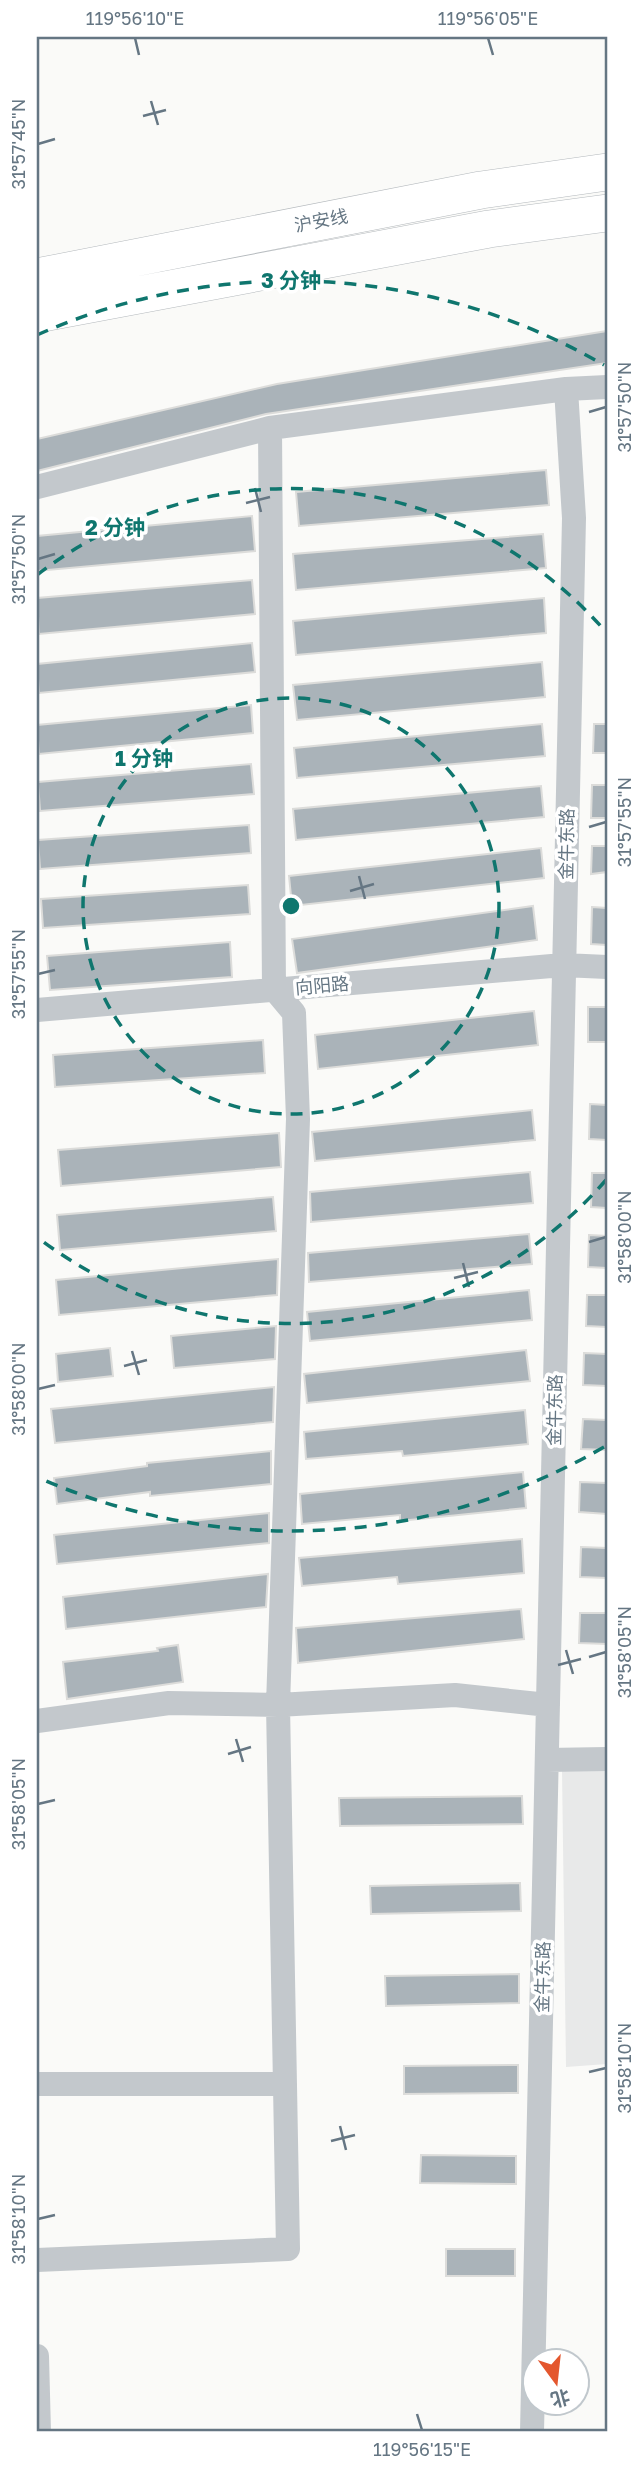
<svg xmlns="http://www.w3.org/2000/svg" width="644" height="2469" font-family="'Golos Text','Noto Sans SC',sans-serif">
	<rect width="100%" height="100%" fill="#fafaf8"/>
	<path fill="#e8e9e9" d="M562,1770H607V2064L566,2067Z"/>
	<path fill="#aab3b9" stroke="#dcdcda" stroke-width="2" d="M607,331V363L266,414L37,471V439L277,384Z
		M546,470L549,505L299,526L296,492Z
		M252,516L255,551L37,571V536Z
		M543,534L546,568L296,590L293,554Z
		M252,580L255,614L39,634L37,598Z
		M544,598L546,633L296,655L293,621Z
		M252,643L255,672L39,693L37,664Z
		M542,662L545,697L297,720L293,685Z
		M251,705L253,733L39,754L37,725Z
		M542,724L545,756L297,778L294,748Z
		M594,724H607V753H593Z
		M251,764L254,794L40,811L38,782Z
		M592,785H607V818H591Z
		M541,786L544,817L296,840L293,809Z
		M249,825L251,853L40,869L38,840Z
		M592,846H607V872L591,874Z
		M541,848L544,878L292,906L289,876Z
		M248,885L250,914L43,928L41,899Z
		M533,906L537,940L297,973L292,939Z
		M592,907L607,908V945L591,944Z
		M230,942L232,977L50,990L47,956Z
		M588,1007H607V1042H588Z
		M534,1011L538,1045L318,1069L315,1035Z
		M263,1040L265,1073L55,1087L53,1055Z
		M590,1104L607,1105V1140L589,1139Z
		M532,1110L535,1140L315,1161L312,1132Z
		M279,1133L281,1167L61,1186L58,1150Z
		M530,1172L533,1203L311,1222L310,1192Z
		M592,1173H607V1208L591,1207Z
		M273,1197L276,1231L60,1250L57,1215Z
		M529,1234L532,1264L309,1282L308,1253Z
		M589,1235L607,1236V1268L588,1267Z
		M278,1259L277,1295L59,1315L56,1280Z
		M529,1290L532,1320L310,1341L307,1312Z
		M587,1295H607V1327L586,1326Z
		M276,1326L275,1359L174,1368L171,1336Z
		M110,1348L113,1376L58,1382L56,1354Z
		M526,1350L530,1381L307,1403L304,1374Z
		M584,1353L607,1354V1386L583,1385Z
		M274,1387L273,1422L55,1443L51,1409Z
		M525,1410L528,1444L403,1456L402,1451L306,1459L304,1432Z
		M583,1419L607,1420V1450L581,1449Z
		M271,1451V1484L150,1496V1492L57,1504L54,1478L147,1466V1463Z
		M523,1472L526,1508L400,1521V1515L302,1524L300,1494Z
		M580,1482L607,1483V1514L579,1512Z
		M269,1513V1543L57,1564L54,1535Z
		M522,1539L524,1573L398,1584L397,1577L302,1586L299,1558Z
		M581,1547L607,1548V1578L580,1577Z
		M268,1574L266,1607L66,1629L63,1597Z
		M521,1609L524,1639L298,1663L296,1628Z
		M580,1613H607V1644L579,1643Z
		M178,1645L183,1682L67,1699L63,1662L158,1651L157,1648Z
		M522,1796L523,1824L340,1826L339,1798Z
		M520,1883L521,1911L371,1914L370,1886Z
		M519,1974V2003L386,2006L385,1976Z
		M518,2065V2093L404,2094V2066Z
		M421,2155L516,2156V2184L420,2183Z
		M446,2249H515V2276H446Z"/>
	<g fill="none" stroke-linecap="round" stroke-linejoin="round">
		<g stroke="#b4b9bd" stroke-width="38">
			<path id="highway" d="M37,277L481,190L607,172
				M37,314L489,229L607,213"/>
		</g>
		<path stroke="#c3c8cc" stroke-width="24" d="M37,487L270,428L566,389L607,387
			M37,1010L563,965L607,967
			M37,1721L169,1703L278,1705L455,1695L548,1705
			M547,1760L607,1759
			M37,2084H285
			M37,2260L288,2249L278,1705L298,1119L294,1013L274,989L270,428
			M37,2356L39,2432
			M532,2432L574,518L566,389"/>
		<use href="#highway" stroke="#fff" stroke-width="37"/>
	</g>
	<path fill="none" stroke="#657683" stroke-width="2.5" d="M135,38L139,55M488,38L493,55M151,101L158,125M143,116L166,110M38,144L55,139M589,412L606,407M255,488L261,512M246,503L270,497M38,559L55,554M589,827L606,822M359,876L365,899M350,891L374,884M38,974L55,970M589,1242L606,1237M463,1263L469,1287M454,1278L478,1272M132,1351L139,1375M124,1366L147,1360M38,1389L55,1385M566,1650L573,1674M589,1657L606,1652M558,1665L581,1659M236,1739L243,1762M228,1754L251,1747M38,1804L55,1800M589,2072L606,2068M340,2126L346,2150M331,2141L355,2135M38,2219L55,2215M417,2414L422,2430"/>
	<g fill="none" stroke="#0f766e" stroke-width="3.5" stroke-dasharray="12 9">
		<circle cx="291" cy="906" r="208"/>
		<path d="M606 1180A417 417 0 0 1 37 1237M37 575A417 417 0 0 1 606 632"/>
		<path d="M604 1447A625 625 0 0 1 37 1477M37 335A625 625 0 0 1 604 365"/>
	</g>
	<g text-anchor="middle" dominant-baseline="central" stroke-width="7" stroke-linejoin="round" paint-order="stroke">
		<g font-size="18" fill="#657683" stroke="#fff">
			<text transform="translate(321 220) rotate(-11)">沪安线</text>
			<text transform="translate(566 844) rotate(-89)">金牛东路</text>
			<text transform="translate(322 985) rotate(-5)">向阳路</text>
			<text transform="translate(554 1410) rotate(-89)">金牛东路</text>
			<text transform="translate(542 1977) rotate(-89)">金牛东路</text>
		</g>
	</g>
	<circle cx="291" cy="906" r="10" fill="#0f766e" stroke="#fff" stroke-width="3.5"/>
	<g font-size="21" text-anchor="middle" font-weight="bold" fill="#0f766e" stroke="#fff" stroke-width="7" stroke-linejoin="round" paint-order="stroke">
		<text x="291" y="288">3 分钟</text>
		<text x="115" y="535">2 分钟</text>
		<text x="144" y="766">1 分钟</text>
	</g>
	<rect width="644" height="2469" fill="none" stroke="#ffffff" stroke-width="77"/>
	<g transform="translate(556 2382) rotate(165)"><circle r="33" fill="#ffffff" stroke="#c1c8cd" stroke-width="2"/>
	<path d="M0-5L12 26L0 18L-12 26Z" fill="#e4572e"/>
	<text y="-10" font-size="19" font-weight="bold" text-anchor="middle" fill="#657683">北</text>
	</g>
	<rect x="38" y="38" width="568" height="2392" fill="none" stroke="#657683" stroke-width="2.5"/>
	<g font-size="18" text-anchor="middle" fill="#657683">
		<text x="135" y="25">119°56'10"E</text>
		<text x="488" y="25">119°56'05"E</text>
		<text transform="translate(19 144) rotate(-90)" y="6">31°57'45"N</text>
		<text transform="translate(625 407) rotate(-90)" y="6">31°57'50"N</text>
		<text transform="translate(19 559) rotate(-90)" y="6">31°57'50"N</text>
		<text transform="translate(625 822) rotate(-90)" y="6">31°57'55"N</text>
		<text transform="translate(19 974) rotate(-90)" y="6">31°57'55"N</text>
		<text transform="translate(625 1237) rotate(-90)" y="6">31°58'00"N</text>
		<text transform="translate(19 1389) rotate(-90)" y="6">31°58'00"N</text>
		<text transform="translate(625 1652) rotate(-90)" y="6">31°58'05"N</text>
		<text transform="translate(19 1804) rotate(-90)" y="6">31°58'05"N</text>
		<text transform="translate(625 2068) rotate(-90)" y="6">31°58'10"N</text>
		<text transform="translate(19 2219) rotate(-90)" y="6">31°58'10"N</text>
		<text x="422" y="2456">119°56'15"E</text>
	</g>
</svg>
